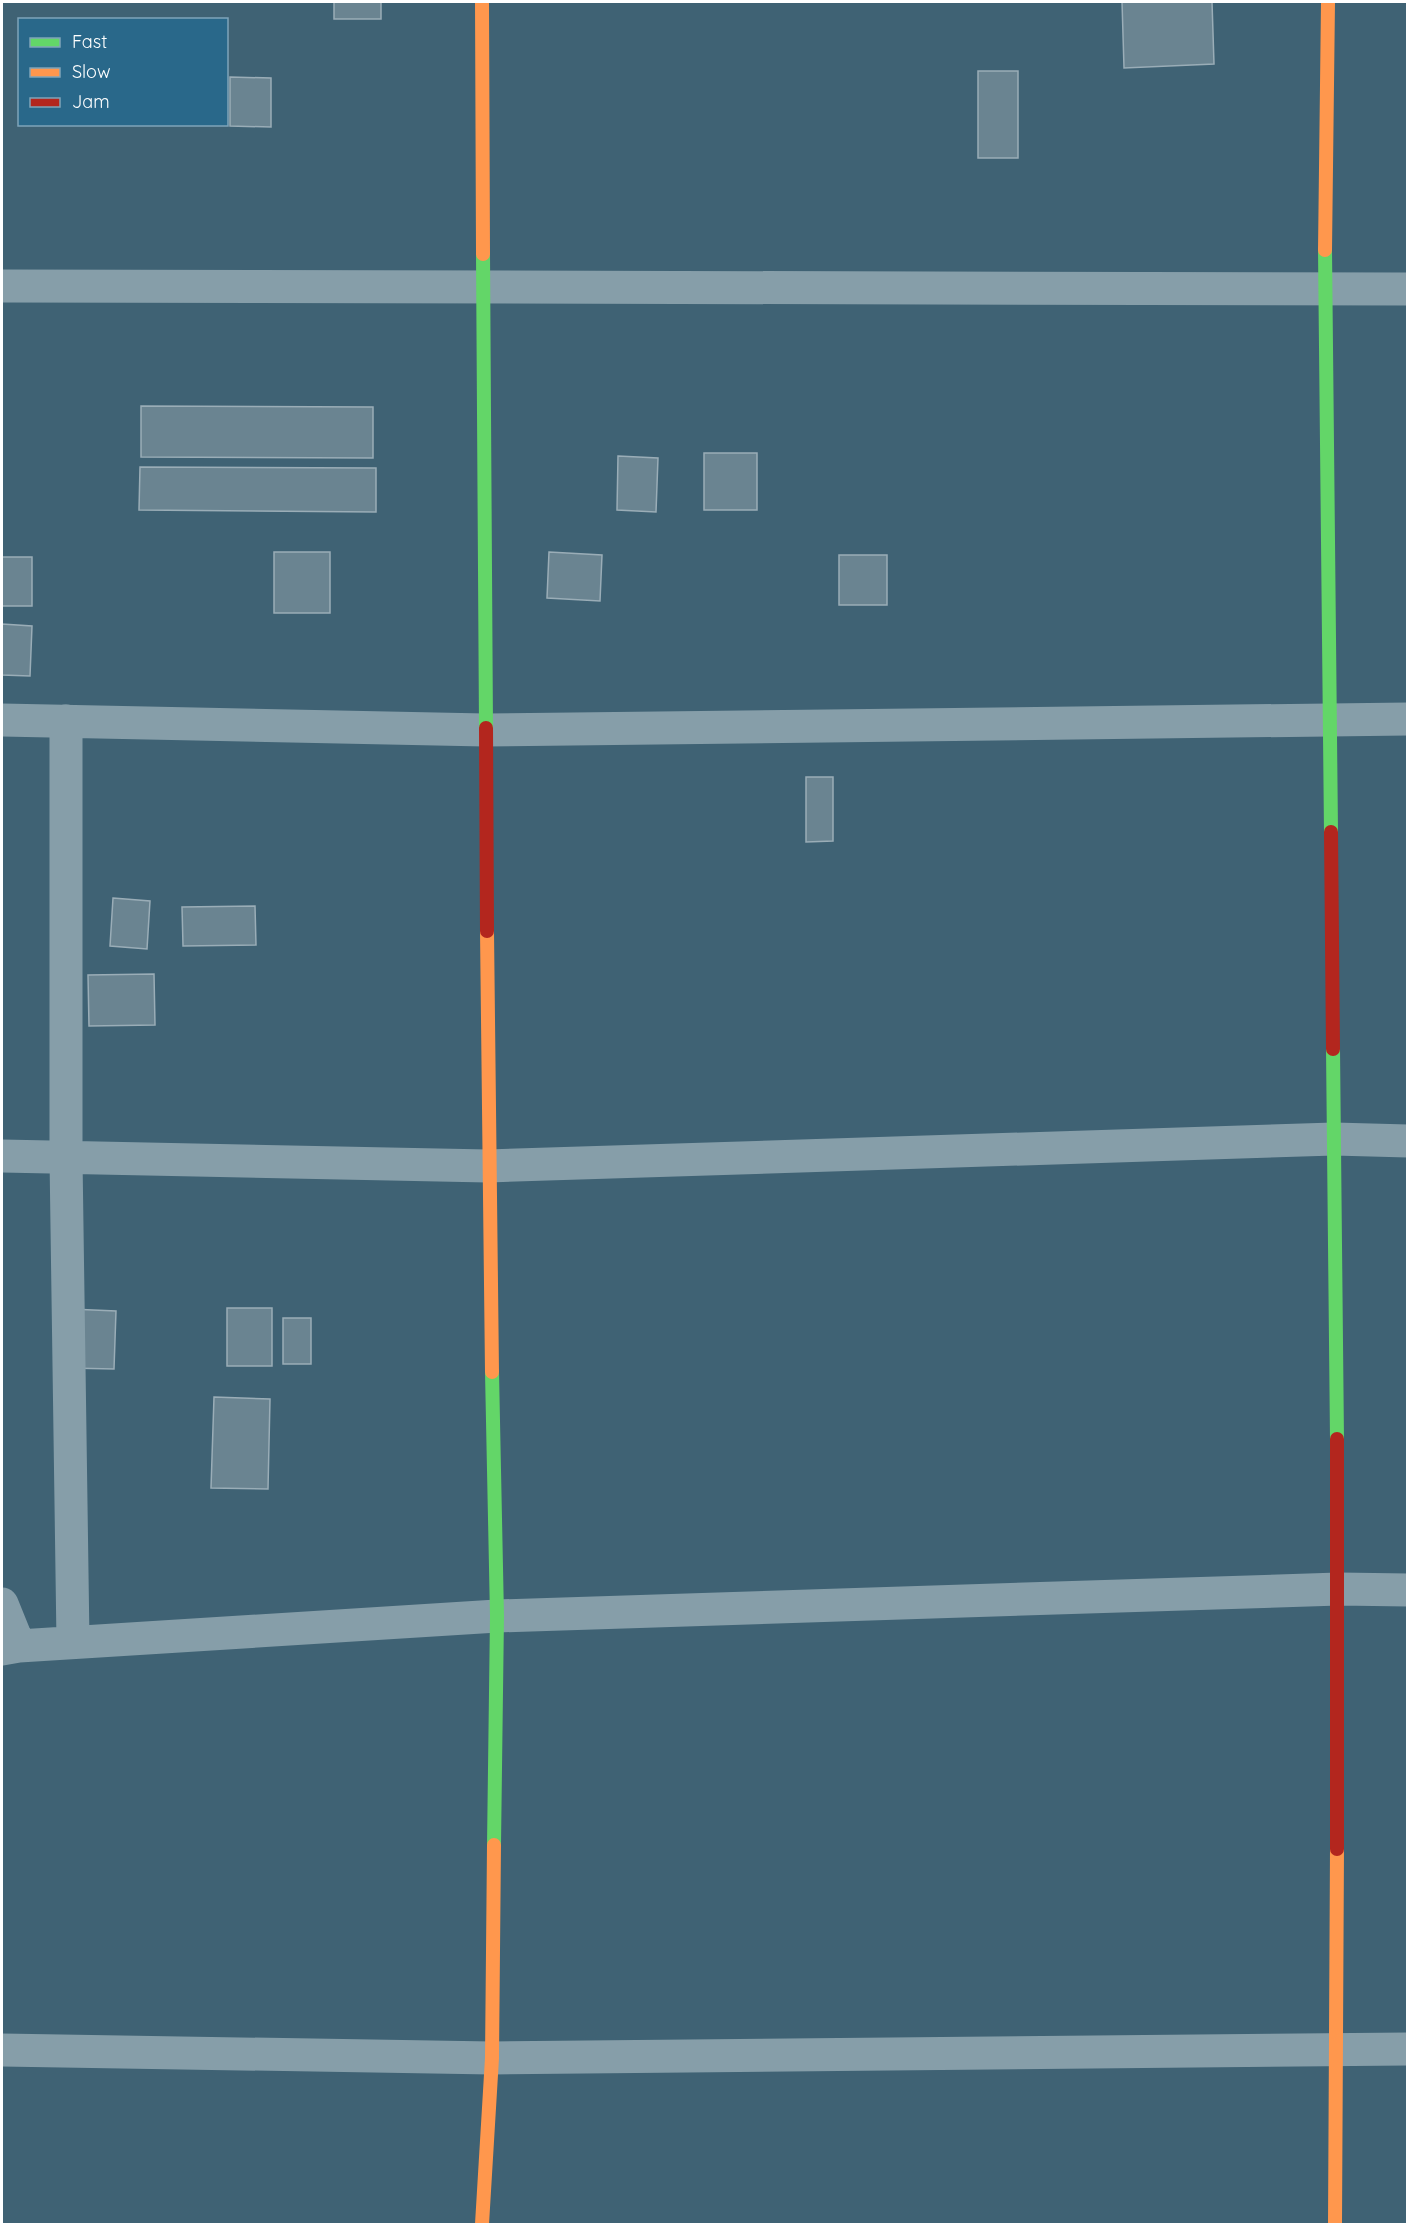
<svg xmlns="http://www.w3.org/2000/svg" width="1409" height="2226" font-family="Quicksand,sans-serif">
	<rect width="100%" height="100%" fill="#3f6274"/>
	<path fill="#6a8491" stroke="#9aadb7" stroke-width="1.5" d="M334,2H381V19H334Z
		M1122,2H1212L1214,64L1124,68Z
		M978,71H1018V158H978Z
		M230,77L271,78V127L230,126Z
		M141,406L373,407V458L141,457Z
		M704,453H757V510H704Z
		M618,456L658,458L656,512L617,510Z
		M140,467L376,468V512L139,510Z
		M274,552H330V613H274Z
		M549,552L602,555L600,601L547,598Z
		M839,555H887V605H839Z
		M2,557H32V606H2Z
		M2,624L32,626L30,676L2,675Z
		M806,777H833V841L806,842Z
		M113,898L150,901L147,949L110,946Z
		M255,906L256,945L183,946L182,907Z
		M154,974L155,1025L89,1026L88,975Z
		M227,1308H272V1366H227Z
		M70,1309L116,1311L114,1369L68,1368Z
		M283,1318H311V1364H283Z
		M214,1397L270,1399L268,1489L211,1488Z"/>
	<g fill="none" stroke-linecap="round" stroke-linejoin="round">
		<path stroke="#869ea9" stroke-width="33" d="M2,286L1408,289
			M2,720L485,730L1408,719
			M66,721V1158L73,1642
			M2,1156L488,1166L1334,1139L1408,1141
			M2,1604L19,1646
			M2,1649L19,1646L497,1616L1339,1589L1408,1590
			M2,2050L492,2058L1408,2049"/>
		<path stroke="#63d668" stroke-width="14" d="M1325,250L1331,832
			M483,254L486,728
			M1333,1049L1337,1439
			M492,1372L497,1616L494,1845"/>
		<path stroke="#ff974d" stroke-width="14" d="M482,2L483,254
			M1325,250L1328,2
			M487,931L492,1372
			M482,2224L492,2058L494,1845
			M1335,2224L1337,1849"/>
		<path stroke="#b3261e" stroke-width="14" d="M486,728L487,931
			M1331,832L1333,1049
			M1337,1849V1439"/>
	</g>
	<rect width="1409" height="2226" fill="none" stroke="#ffffff" stroke-width="6"/>
	<rect x="18" y="18" width="210" height="108" fill="#29688a" stroke="#7fa4b9" stroke-width="1.5"/>
	<rect x="30" y="38" width="30" height="9" fill="#63d668" stroke="#7fa4b9" stroke-width="1.5"/>
	<text x="72" y="48" font-size="18" fill="#ffffff">Fast</text>
	<rect x="30" y="68" width="30" height="9" fill="#ff974d" stroke="#7fa4b9" stroke-width="1.5"/>
	<text x="72" y="78" font-size="18" fill="#ffffff">Slow</text>
	<rect x="30" y="98" width="30" height="9" fill="#b3261e" stroke="#7fa4b9" stroke-width="1.5"/>
	<text x="72" y="108" font-size="18" fill="#ffffff">Jam</text>
</svg>
